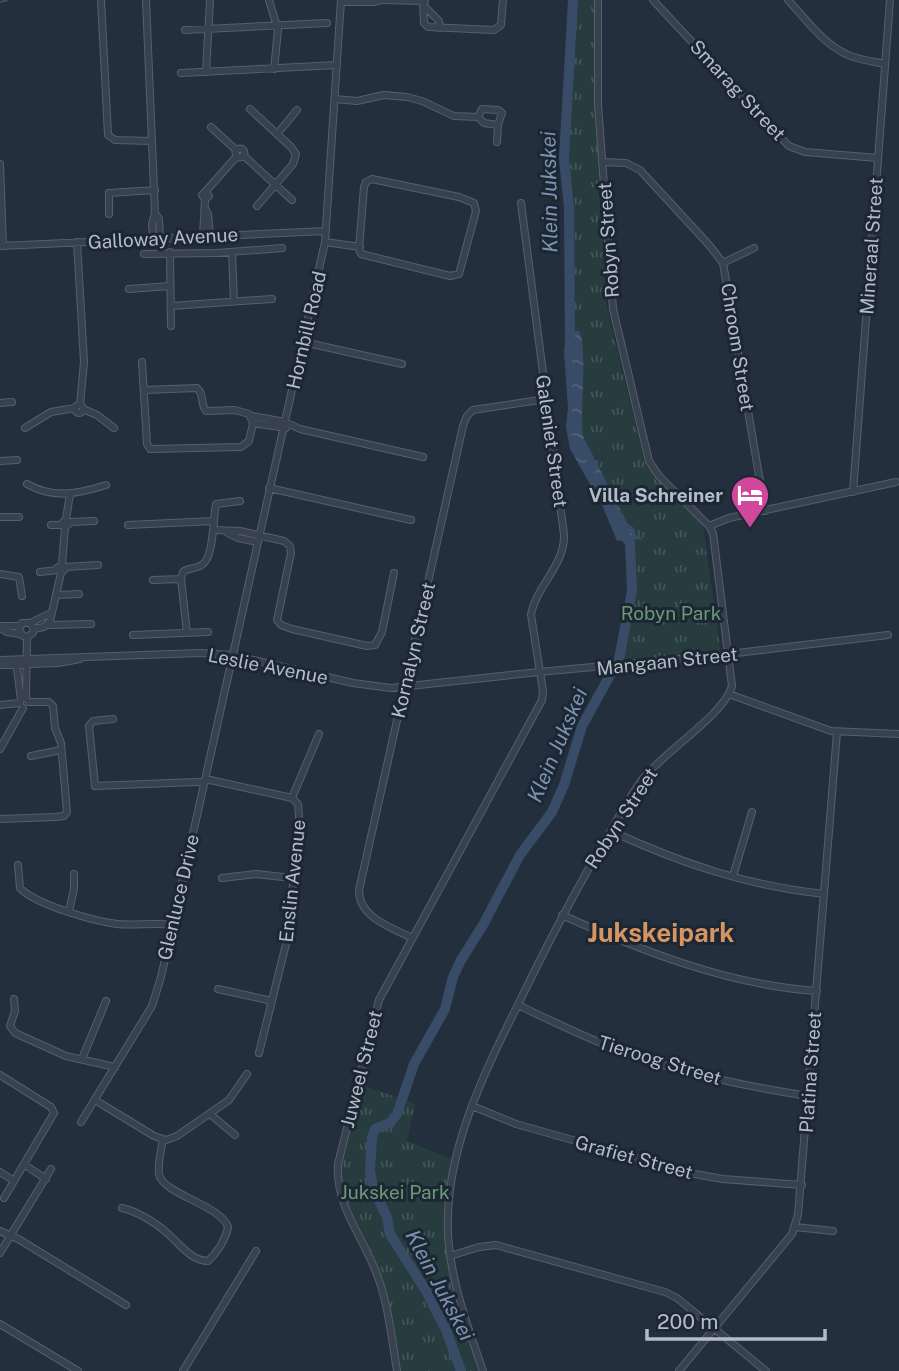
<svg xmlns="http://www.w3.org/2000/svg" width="899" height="1371" font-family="'Public Sans',sans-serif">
	<defs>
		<pattern id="grass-tufts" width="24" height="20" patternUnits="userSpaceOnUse" patternTransform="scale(1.75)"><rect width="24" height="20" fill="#263c3f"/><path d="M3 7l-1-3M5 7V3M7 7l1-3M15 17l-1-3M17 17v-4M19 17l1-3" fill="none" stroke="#435659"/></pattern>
		<pattern id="water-ripples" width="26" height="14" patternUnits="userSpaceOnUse" patternTransform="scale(1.75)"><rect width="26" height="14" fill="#394c67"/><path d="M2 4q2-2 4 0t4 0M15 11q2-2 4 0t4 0" fill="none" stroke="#53647b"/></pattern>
	</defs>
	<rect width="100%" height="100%" fill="#242f3e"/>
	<path fill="url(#grass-tufts)" d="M573,0H597L598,154L606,304L645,464L703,526L721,655L619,659L632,591L630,543L618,526L576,443L571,342L569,207L564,159Z
		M357,1083L415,1104L407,1141L453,1160L448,1254L481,1371H396L385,1305L348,1215L338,1166Z"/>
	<path fill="url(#water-ripples)" d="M578,330C589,343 579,413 583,436L627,523L634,528L636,535L643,539L617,541L603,507L570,449L566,427L568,408L564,351L566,338Z"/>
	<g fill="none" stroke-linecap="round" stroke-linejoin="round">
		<path stroke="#394c67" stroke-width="2" d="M0,2L8,0"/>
		<path stroke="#394c67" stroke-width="10" d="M570,347L569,207L564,159L573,0
			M461,1371L446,1330L426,1291L390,1234L387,1217L374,1191L370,1171L372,1137L375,1129L390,1123L397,1114L414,1064L445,1009L453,977L461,960L483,925L520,855L552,812L564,785L582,726L619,659L632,591L630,543L619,529"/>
		<g stroke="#565f6c" stroke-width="8">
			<path id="street" d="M101,0L108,135L115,140L152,141
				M146,0L155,213L159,219L160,238
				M269,0L278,30L274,69
				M383,0L425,1
				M653,0L789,146L805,152L878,158
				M788,0C805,18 823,44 846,54C858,60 872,61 885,64
				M341,2H373L381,0
				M423,2L424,23L428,27L494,30L501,25L503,0
				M423,5L439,21L440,28
				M185,30L327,23
				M206,72L210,0
				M181,73L337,65
				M335,99L357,101L384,95L407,97L422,101L454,116L478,117L484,123L498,125L497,142
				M250,109L291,147L296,154L293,164L257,206
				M478,117L482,109L498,110L502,113L498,125
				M211,127L236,150
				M277,134L297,110
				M235.5 153a4.5 4.5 0 1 1 9 0a4.5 4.5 0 1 1-9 0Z
				M243,155L292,200
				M602,162L626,163L640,170L710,246L723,263L765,511
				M0,164L3,246
				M372,179L459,197L474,203L476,211L459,274L450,276L361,254L359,249L364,187L366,182Z
				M206,191L237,156
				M205,208L208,214L210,235
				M109,214V193L155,190
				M203,236L205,199L202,195L206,191L209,196L205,199
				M153,238L152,224L155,213
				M77,242L84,362L80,405
				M325,242L360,247
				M0,246L326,231
				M170,252L171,326
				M232,252L234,302
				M144,254L217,253L282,248
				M723,263L754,248
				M129,289L170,286
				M171,306L272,299
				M303,342L402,364
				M142,362L147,444L150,449L241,447L249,441L253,423L249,414L235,410L206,411C200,404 205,395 197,388L145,390
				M0,403L12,402
				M75 409a4 4 0 1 1 8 0a4 4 0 1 1-8 0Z
				M83,409L97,415L114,428
				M252,416L285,422L300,429L423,457
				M253,423L286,428
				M25,428L51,412L75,408
				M0,461L17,460
				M27,484C53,499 78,494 106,485
				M269,488L411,520
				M853,492L890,0
				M0,517H19
				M66,519L70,494
				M69,522L94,521
				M51,525H62
				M128,525L214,521
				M709,526L729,518L896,482
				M213,530L240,531L284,541L290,546L291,553L277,620L281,625L292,629L367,646L375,645L382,632L394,573
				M228,533L238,538L258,542
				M62,565L65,527L62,523L66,519L69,524L65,527
				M65,567L98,565
				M40,572L58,570
				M0,574L19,577L22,596
				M153,580L181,579
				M57,595L79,594
				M30,623L51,613
				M47,625L91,624
				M0,626H19
				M0,628L7,632L20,634
				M34,629L44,627L50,621L61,573L65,569L62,565L57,568L61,573
				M187,633L181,579L183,572C189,567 198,569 203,564C214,555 213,517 216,504L240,501
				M133,635L208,632
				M0,660L200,653L232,655L353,683L391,688L539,672L712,656L888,635
				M16,661L21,700
				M0,665L58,663L80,659
				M729,694L831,731L899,734
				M26,699L27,637L33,633L34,629L30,623H22L19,630L23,636L27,637
				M0,705L20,703
				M113,719L93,721L89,726L95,786L196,782L210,780L292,798L298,804L299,818L288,936L259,1053
				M0,749L23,708
				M31,756L61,750
				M292,798L319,734
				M0,819L55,817L64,816L67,812L61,743L55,728L53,706L49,702H29
				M611,831C680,863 748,886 824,894
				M18,865L20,888C36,905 94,921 117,924C135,926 154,922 172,925
				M733,876L752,812
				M222,878L256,874L292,878
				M69,911L74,889V874
				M562,915C642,951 728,985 817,991
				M412,938C391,927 359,918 359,890L463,426L467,416L473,410L546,399
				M218,989L272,1001
				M14,999L15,1011L10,1026L15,1033L66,1056L115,1067
				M518,1005C547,1019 576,1033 606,1045C666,1070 744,1086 808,1096
				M82,1059L106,1001
				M0,1075L51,1107L54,1113L4,1198
				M95,1100L154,1136L166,1140L177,1136L229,1100L247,1074
				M472,1106L516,1124L689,1173L723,1179L802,1185
				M210,1114L235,1135
				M81,1122L152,1006L161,977L325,242L341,0
				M25,1165L46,1179
				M0,1172L14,1181
				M122,1208C136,1211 155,1222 167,1233C179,1243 191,1261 208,1261C217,1253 226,1239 228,1227C221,1205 162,1194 159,1174C158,1164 161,1149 163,1140
				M795,1227L833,1231
				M0,1231L20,1240L126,1305
				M0,1253L51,1169
				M450,1256L479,1247L496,1245L665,1292L677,1298L766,1371
				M0,1324L78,1371
				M183,1371L256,1251
				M397,1371C392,1341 389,1309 379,1280C366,1240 335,1208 338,1164L379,1000L542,700L543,691L531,615C536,586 565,565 564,535L521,203
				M483,1371C468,1327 450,1280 448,1233C444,1140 496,1051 535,970C558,924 582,879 608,835C619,817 629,798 641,781C661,754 725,714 732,686L713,533L709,526L659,476L649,461L613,309L598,104V0
				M679,1371L792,1234L798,1215L837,732"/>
		</g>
		<use href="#street" stroke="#38414e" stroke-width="6"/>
	</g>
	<defs>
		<g id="hotel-pin" transform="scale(2.0125)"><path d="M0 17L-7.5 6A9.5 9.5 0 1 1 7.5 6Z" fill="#d1479c" stroke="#1d2633"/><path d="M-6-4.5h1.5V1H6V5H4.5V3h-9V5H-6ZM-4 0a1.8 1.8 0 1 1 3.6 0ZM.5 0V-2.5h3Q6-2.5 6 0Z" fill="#fff"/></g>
	</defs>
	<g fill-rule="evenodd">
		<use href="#hotel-pin" x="750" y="495"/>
	</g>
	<g text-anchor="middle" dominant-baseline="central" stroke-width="6" stroke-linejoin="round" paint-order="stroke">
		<g font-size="19" fill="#b4bcc9" stroke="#1d2633">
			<text transform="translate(738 90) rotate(47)">Smarag Street</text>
			<text transform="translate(163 238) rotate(-3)">Galloway Avenue</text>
			<text transform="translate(608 240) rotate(-94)">Robyn Street</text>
			<text transform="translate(871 246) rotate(-86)">Mineraal Street</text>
			<text transform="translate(306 330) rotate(-77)">Hornbill Road</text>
			<text transform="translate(738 347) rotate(81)">Chroom Street</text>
			<text transform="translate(552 441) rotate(82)">Galeniet Street</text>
			<text transform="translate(413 650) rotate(-77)">Kornalyn Street</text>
			<text transform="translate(667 661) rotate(-6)">Mangaan Street</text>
			<text transform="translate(268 666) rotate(11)">Leslie Avenue</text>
			<text transform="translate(621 818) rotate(-57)">Robyn Street</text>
			<text transform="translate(292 881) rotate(-84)">Enslin Avenue</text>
			<text transform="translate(178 897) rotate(-77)">Glenluce Drive</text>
			<text transform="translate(660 1060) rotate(17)">Tieroog Street</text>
			<text transform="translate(361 1069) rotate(-76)">Juweel Street</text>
			<text transform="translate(810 1072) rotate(-86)">Platina Street</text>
			<text transform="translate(634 1157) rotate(15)">Grafiet Street</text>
		</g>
		<g font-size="19" font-weight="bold" fill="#b4bcc9" stroke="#1d2633" text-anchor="end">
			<text x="723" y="495">Villa Schreiner</text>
		</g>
		<g font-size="19" fill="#6b9a76" stroke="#1d2633">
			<text x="671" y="613">Robyn Park</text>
			<text x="395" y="1192">Jukskei Park</text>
		</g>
		<g font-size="21" font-style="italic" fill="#7c92b1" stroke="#1d2633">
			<text transform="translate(549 192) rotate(-91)">Klein Jukskei</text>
			<text transform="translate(557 745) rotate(-67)">Klein Jukskei</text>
			<text transform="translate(440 1285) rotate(62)">Klein Jukskei</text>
		</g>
		<g font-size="26" font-weight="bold" fill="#d59563" stroke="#1d2633">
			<text x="661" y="932">Jukskeipark</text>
		</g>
	</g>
	<path d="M647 1329v10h178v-10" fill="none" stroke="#b4bcc9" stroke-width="3.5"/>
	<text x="657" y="1329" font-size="21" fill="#b4bcc9" stroke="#1d2633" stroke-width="5" paint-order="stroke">200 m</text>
</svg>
